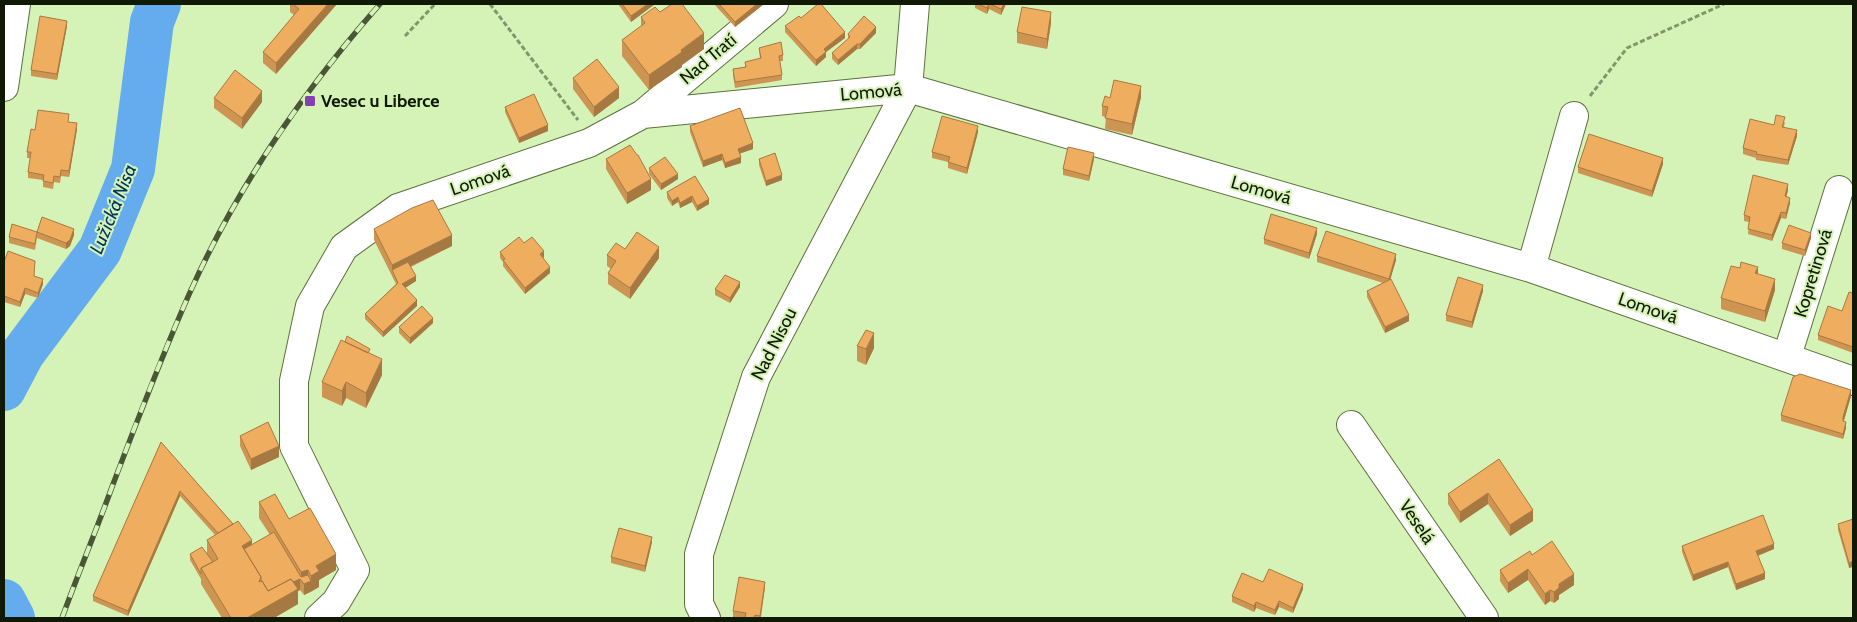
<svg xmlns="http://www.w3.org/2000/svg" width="1857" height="622" font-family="Cabin,sans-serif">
	<rect width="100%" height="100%" fill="#d6f3b7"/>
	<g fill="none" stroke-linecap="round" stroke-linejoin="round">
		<path stroke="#65acef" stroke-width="44" d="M4,389L23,353L100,250L133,169L152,22L159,4
			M4,601L13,618"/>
		<g stroke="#5a723c" stroke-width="30">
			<path id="minor" d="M4,87L16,4
				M643,114L774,4
				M1531,268L1574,116
				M1787,356L1839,190
				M1351,425L1484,618
				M319,618L336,602L355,570L294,446V381L310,306L344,247L398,208L589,143L643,114L908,88L1531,268L1853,381
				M706,618L699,604V554L756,377L908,88L915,4"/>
		</g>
		<path stroke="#81966a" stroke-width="3" stroke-dasharray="5 2.5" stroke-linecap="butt" d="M490,4L578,120
			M405,36L435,4
			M1590,96L1627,48L1724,4"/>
		<use href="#minor" stroke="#fff" stroke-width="28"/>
		<g stroke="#495737" stroke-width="5.5">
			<path id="rail" d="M62,618C78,574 96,531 112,487C137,421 162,355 191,290C238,186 305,89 380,4"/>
		</g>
		<use href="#rail" stroke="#d6f3b7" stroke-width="4" stroke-dasharray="11" stroke-linecap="butt"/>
	</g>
	<path fill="#ce9552" d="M290,4H337L276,74L263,63V52L294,15L290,12Z
		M618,4H655L631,22Z
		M714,4H764L735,27Z
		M975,4H1006L1001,15L989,9L987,14L975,8Z
		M660,12L704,49L682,65V67L649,90L622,56V40L641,27V17Z
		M801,18L845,38L826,52V57L816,66L785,32V26Z
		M1051,23L1047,49L1017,43V32Z
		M67,26L57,80L31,76V70Z
		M876,33L860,49H857L838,65L832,59V53L848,40V34Z
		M759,48L783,55V61H780L782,75V80L735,88L733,75V69L745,67V62L760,59Z
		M573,78L619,98L594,117L573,89Z
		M1141,97L1132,135L1105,129L1106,117L1102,116V106L1110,98Z
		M214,98L262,102L242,129L214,108Z
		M505,107L548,131L519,143L505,112Z
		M69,122L77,129L69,177L61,176L60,183L54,182L53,189L43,187V180L28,178V172L31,158H27V152L35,130Z
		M1785,122L1784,127L1797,136L1788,165L1756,160V158L1743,154V148L1774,125Z
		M690,126L753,149L739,154L741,163L725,168L722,160L703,167L690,132Z
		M978,132L967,174L948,168V162L932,158V152Z
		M637,155L651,190L627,204L606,169V159Z
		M759,159L782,180L766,186L759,165Z
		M1094,159L1089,181L1063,175V169Z
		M1663,164L1652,197L1578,173V167Z
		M649,168L678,179L661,190L649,174Z
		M695,176L709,204L697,211L692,202L680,208L678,202L672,206L667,198V192Z
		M1788,190L1786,197L1790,203L1786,219L1781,218L1772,241L1748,234L1749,222L1744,221V215Z
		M374,229L452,246L411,267L416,281L405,288L417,306L383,337L365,319V314L396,284L374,240Z
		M37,232L74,235L70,246L66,249L37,238L35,250L9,243V237Z
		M1317,234L1309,259L1264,244V239Z
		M1811,238L1805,256L1782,249V243Z
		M524,243L544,257L543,258L550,273L525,294L503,266V262L500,258V252Z
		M625,249L659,258L630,299L608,284V273L611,269L607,266V255Z
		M1317,256L1396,260L1390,279L1409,321L1385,333L1367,297V291L1383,283L1317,262Z
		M4,262L34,276L43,284L38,298L25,294L20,307L4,302Z
		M1758,274L1775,290L1765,322L1721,309V298Z
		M740,287L730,303L715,295V289Z
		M1483,291L1472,328L1446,321V315Z
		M1853,293V353L1818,340V335L1842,311Z
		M433,323L410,344L399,333V327Z
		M857,346L874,348L866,365L857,361Z
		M370,354L382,375L366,408L346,398L342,406L322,397V382Z
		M1851,396L1844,421L1846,428L1843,439L1781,421V415Z
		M240,436L279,457L251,470L240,446Z
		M161,442L252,545L270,535L259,518V502L289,519L336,570L319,580V587L311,592L304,595L300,590L298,591V604L274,618H222L201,584V579L190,560V554L207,553V540L215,535L180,496L128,616L93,601V596Z
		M1499,459L1533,521L1510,536L1488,504L1460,523L1448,504V494Z
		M1853,519L1849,568L1838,530V524Z
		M652,542L645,572L611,563V557Z
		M1682,546L1774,549L1758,556L1765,579L1736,590L1728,567L1693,581L1682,552Z
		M1532,555L1574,585L1559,595V599L1554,603L1550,601L1545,605L1528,580L1508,593L1500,581V570Z
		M1263,582L1303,589L1293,613L1279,607L1275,615L1256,608L1254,612L1232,602V596Z
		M765,587L761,618H741L733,617V611Z"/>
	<path fill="#a77942" d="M328,4H337L276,74V63Z
		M648,4H655L631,22V16Z
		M757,4H764L735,27V22Z
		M989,4V9L987,14V8Z
		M1004,4H1006L1001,15V9Z
		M1051,12V23L1047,49V39Z
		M67,21V26L57,80V74Z
		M876,27V33L860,49V44Z
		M845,32V38L826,52V57L816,66V60L824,49Z
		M704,33V49L682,65V67L649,90V75Z
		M857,44V49L838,65V60Z
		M1141,86V97L1132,135V124Z
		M619,87V98L594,117V107Z
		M262,91V102L242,129V118Z
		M77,123V129L69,177V171Z
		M548,125V131L519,143V138Z
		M978,126V132L967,174V168Z
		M1797,130V136L1788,165V160Z
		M753,143V149L738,154V149Z
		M1094,153V159L1089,181V176Z
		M722,154V160L703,167V161Z
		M741,157V163L725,168V163Z
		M1663,158V164L1652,197V191Z
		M678,174V179L661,190V184Z
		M782,175V180L766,186V181Z
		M651,179V190L627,204V193Z
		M1788,184V190L1785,202V196Z
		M692,196V202L680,208V203Z
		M678,197V202L672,206V201Z
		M1790,198V203L1786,219V213Z
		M709,199V204L697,211V206Z
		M1781,212V218L1772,241V235Z
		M1317,228V234L1309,259V253Z
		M74,229V235L70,246L66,249V243Z
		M1811,233V238L1805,256V250Z
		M452,235V246L394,274L392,270V265Z
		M659,247V258L630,299V288Z
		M544,251V257L540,260V254Z
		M1396,254V260L1389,284V279Z
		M550,267V273L525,294V288Z
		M1758,267V278L1755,273Z
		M416,276V281L402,290V284Z
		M43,279V284L38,298V293Z
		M1775,279V290L1765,322V311Z
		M740,282V287L730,303V298Z
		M1483,285V291L1472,328V322Z
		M25,288V294L20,307V302Z
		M417,300V306L383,337V332Z
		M1409,315V321L1385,333V327Z
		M433,318V323L410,344V338Z
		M874,333V348L866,365V349Z
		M382,359V375L366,408V393Z
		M346,382V398L342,406V391Z
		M1851,390V396L1843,423V417Z
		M1846,422V428L1843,439V434Z
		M279,446V457L251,470V459Z
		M180,491V496L128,616V611Z
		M1488,493V504L1460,523V512Z
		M1533,510V521L1510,536V525Z
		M652,537V542L645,572V566Z
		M252,540V556L247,558L242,546Z
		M1774,544V549L1756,556V551Z
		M336,554V570L319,580V587L304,595V584L301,581V572L308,570V582L311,581V576L316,566Z
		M1853,561V567L1849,568V563Z
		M1728,562V567L1693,581V575Z
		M1528,569V580L1508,593V583Z
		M1765,573V579L1736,590V584Z
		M1574,574V585L1559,595V599L1554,603V592L1559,584Z
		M300,579V590L298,591V604L274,618H247L268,596Z
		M765,582V587L760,618V616Z
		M1303,584V589L1293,613V608Z
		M1550,590V601L1545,605V594Z
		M1279,601V607L1275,615V610Z
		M1256,602V608L1254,612V606Z"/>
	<path fill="#efad5f" stroke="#a77942" d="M293,4H328L276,63L263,52L299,9Z
		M622,4H648L631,16Z
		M672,4H682L704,33L681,50L682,52L649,75L622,40L645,23L641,17L655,7L660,12Z
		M719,4H757L735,22Z
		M818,4H821L845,32L824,49L826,52L816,60L785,26L799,16L801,18Z
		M978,4H989L987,8Z
		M990,4H1004L1001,9Z
		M1022,7L1051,12L1047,39L1017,32Z
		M40,16L67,21L57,74L31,70Z
		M864,16L876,27L860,44H857L838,60L832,53L850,37L848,34Z
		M781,42L783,55L779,56L782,75L735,82L733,69L746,67L745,62L761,58L759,48Z
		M597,59L619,87L594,107L573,78Z
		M235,70L262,91L242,118L214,98Z
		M1114,80L1141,86L1132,124L1105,118L1108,107L1102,106L1105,96L1110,98Z
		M534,94L548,125L519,138L505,107Z
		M740,108L753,143L738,149L741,157L725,163L722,154L703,161L690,126Z
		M38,110L69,114L68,122L77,123L69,171L61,170L60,177L54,176L53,183L43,181L44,175L28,172L31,152H27L31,129L35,130Z
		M1776,115L1785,117L1782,127L1797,130L1788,160L1756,154L1757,152L1743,148L1750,119L1774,125Z
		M942,116L978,126L967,168L948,162L950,157L932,152Z
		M1589,134L1663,158L1652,191L1578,167Z
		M630,145L637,155H638L651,179L627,193L606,159Z
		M1068,147L1094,153L1089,176L1063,169Z
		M775,153L782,175L766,181L759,159Z
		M665,157L678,174L661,184L649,168Z
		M1753,175L1788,184L1785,196L1790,198L1786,213L1781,212L1772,235L1748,229L1750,217L1744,215Z
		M695,176L709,199L697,206L692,196L680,203L678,197L672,201L667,192Z
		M433,200L452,235L392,265L374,229L412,208Z
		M1271,214L1317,228L1309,253L1264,239Z
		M42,217L74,229L70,240L66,243L37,232L35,244L9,237L12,224L37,232Z
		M1789,225L1811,233L1805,250L1782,243Z
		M1326,231L1396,254L1389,279L1317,256Z
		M637,232L659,247L630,288L608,273L616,261L607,255L616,243L625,249Z
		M519,237L524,243L532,237L544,251L540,254L550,267L525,288L503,260L505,259L500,252Z
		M8,251L35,261L34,276L43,279L38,293L25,288L20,302L4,296V262Z
		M408,262L416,276L402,284L417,300L383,332L365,314L398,283L392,270Z
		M1741,262L1758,267L1755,273L1775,279L1765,311L1721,298L1731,266L1740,268Z
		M725,275L740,282L730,298L715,289Z
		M1458,277L1483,285L1472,322L1446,315Z
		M1391,279L1409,315L1385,327L1367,291Z
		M1849,292L1853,293V347L1818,335L1828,306L1842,311Z
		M422,306L433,318L410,338L399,327Z
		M866,330L874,333L866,349L857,346Z
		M347,336L370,349L368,353L345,342Z
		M341,340L382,359L366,393L346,382L342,391L322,382Z
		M1800,374L1851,390L1843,417V421L1846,422L1843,434L1781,415L1793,377Z
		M268,422L279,446L251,459L240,436Z
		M161,442L233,524L218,533L180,491L128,611L93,596Z
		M1499,459L1533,510L1510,525L1488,493L1460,512L1448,494Z
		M275,494L289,519L310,508L336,554L316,566L319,571L311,576L308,570L301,572L259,502Z
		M1763,515L1774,544L1756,551L1765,573L1736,584L1728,562L1693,575L1682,546Z
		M1853,519V561L1849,563L1838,524Z
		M238,521L252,540L242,546L261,577L259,582L262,581L268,591L291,579L298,589L247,618H231L201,568L218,559L207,540Z
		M619,528L652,537L645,566L611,557Z
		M274,532L301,577L308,575L311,581L304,584L300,579L293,582L291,579L268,591L262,581H261V577L244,549Z
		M1552,541L1574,574L1559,584V588L1554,592L1550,590L1545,594L1528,569L1508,583L1500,570L1530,551L1532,555Z
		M202,547L213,562L201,568V574L190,554Z
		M1269,569L1303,584L1293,608L1279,601L1275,610L1256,602L1254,606L1232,596L1242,573L1263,582Z
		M739,577L765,582L760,616L755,615L754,618H745L746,613L733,611Z"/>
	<rect fill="#843fb2" stroke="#d6f3b7" stroke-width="2" x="304" y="95" width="12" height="12" rx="2.5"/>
	<g text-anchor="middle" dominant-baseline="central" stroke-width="4" stroke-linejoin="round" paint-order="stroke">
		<g font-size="18" fill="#101904" stroke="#d6f3b7">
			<text transform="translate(708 59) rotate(-40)">Nad Tratí</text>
			<text transform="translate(871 92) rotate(-5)">Lomová</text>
			<text transform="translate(480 180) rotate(-19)">Lomová</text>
			<text transform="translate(1261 190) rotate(16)">Lomová</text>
			<text transform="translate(1813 273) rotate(-73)">Kopretinová</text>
			<text transform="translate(1648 308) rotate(19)">Lomová</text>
			<text transform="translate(774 344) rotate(-63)">Nad Nisou</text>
			<text transform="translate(1417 522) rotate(56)">Veselá</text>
		</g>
		<g font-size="18" font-weight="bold" fill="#101904" stroke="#d6f3b7" text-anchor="start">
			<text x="321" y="101">Vesec u Liberce</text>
		</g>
		<g font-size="19" font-style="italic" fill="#003660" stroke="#d6f3b7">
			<text transform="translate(113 209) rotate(-68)">Lužická Nisa</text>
		</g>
	</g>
	<rect width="1857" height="622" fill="none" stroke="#101904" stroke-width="10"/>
</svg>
